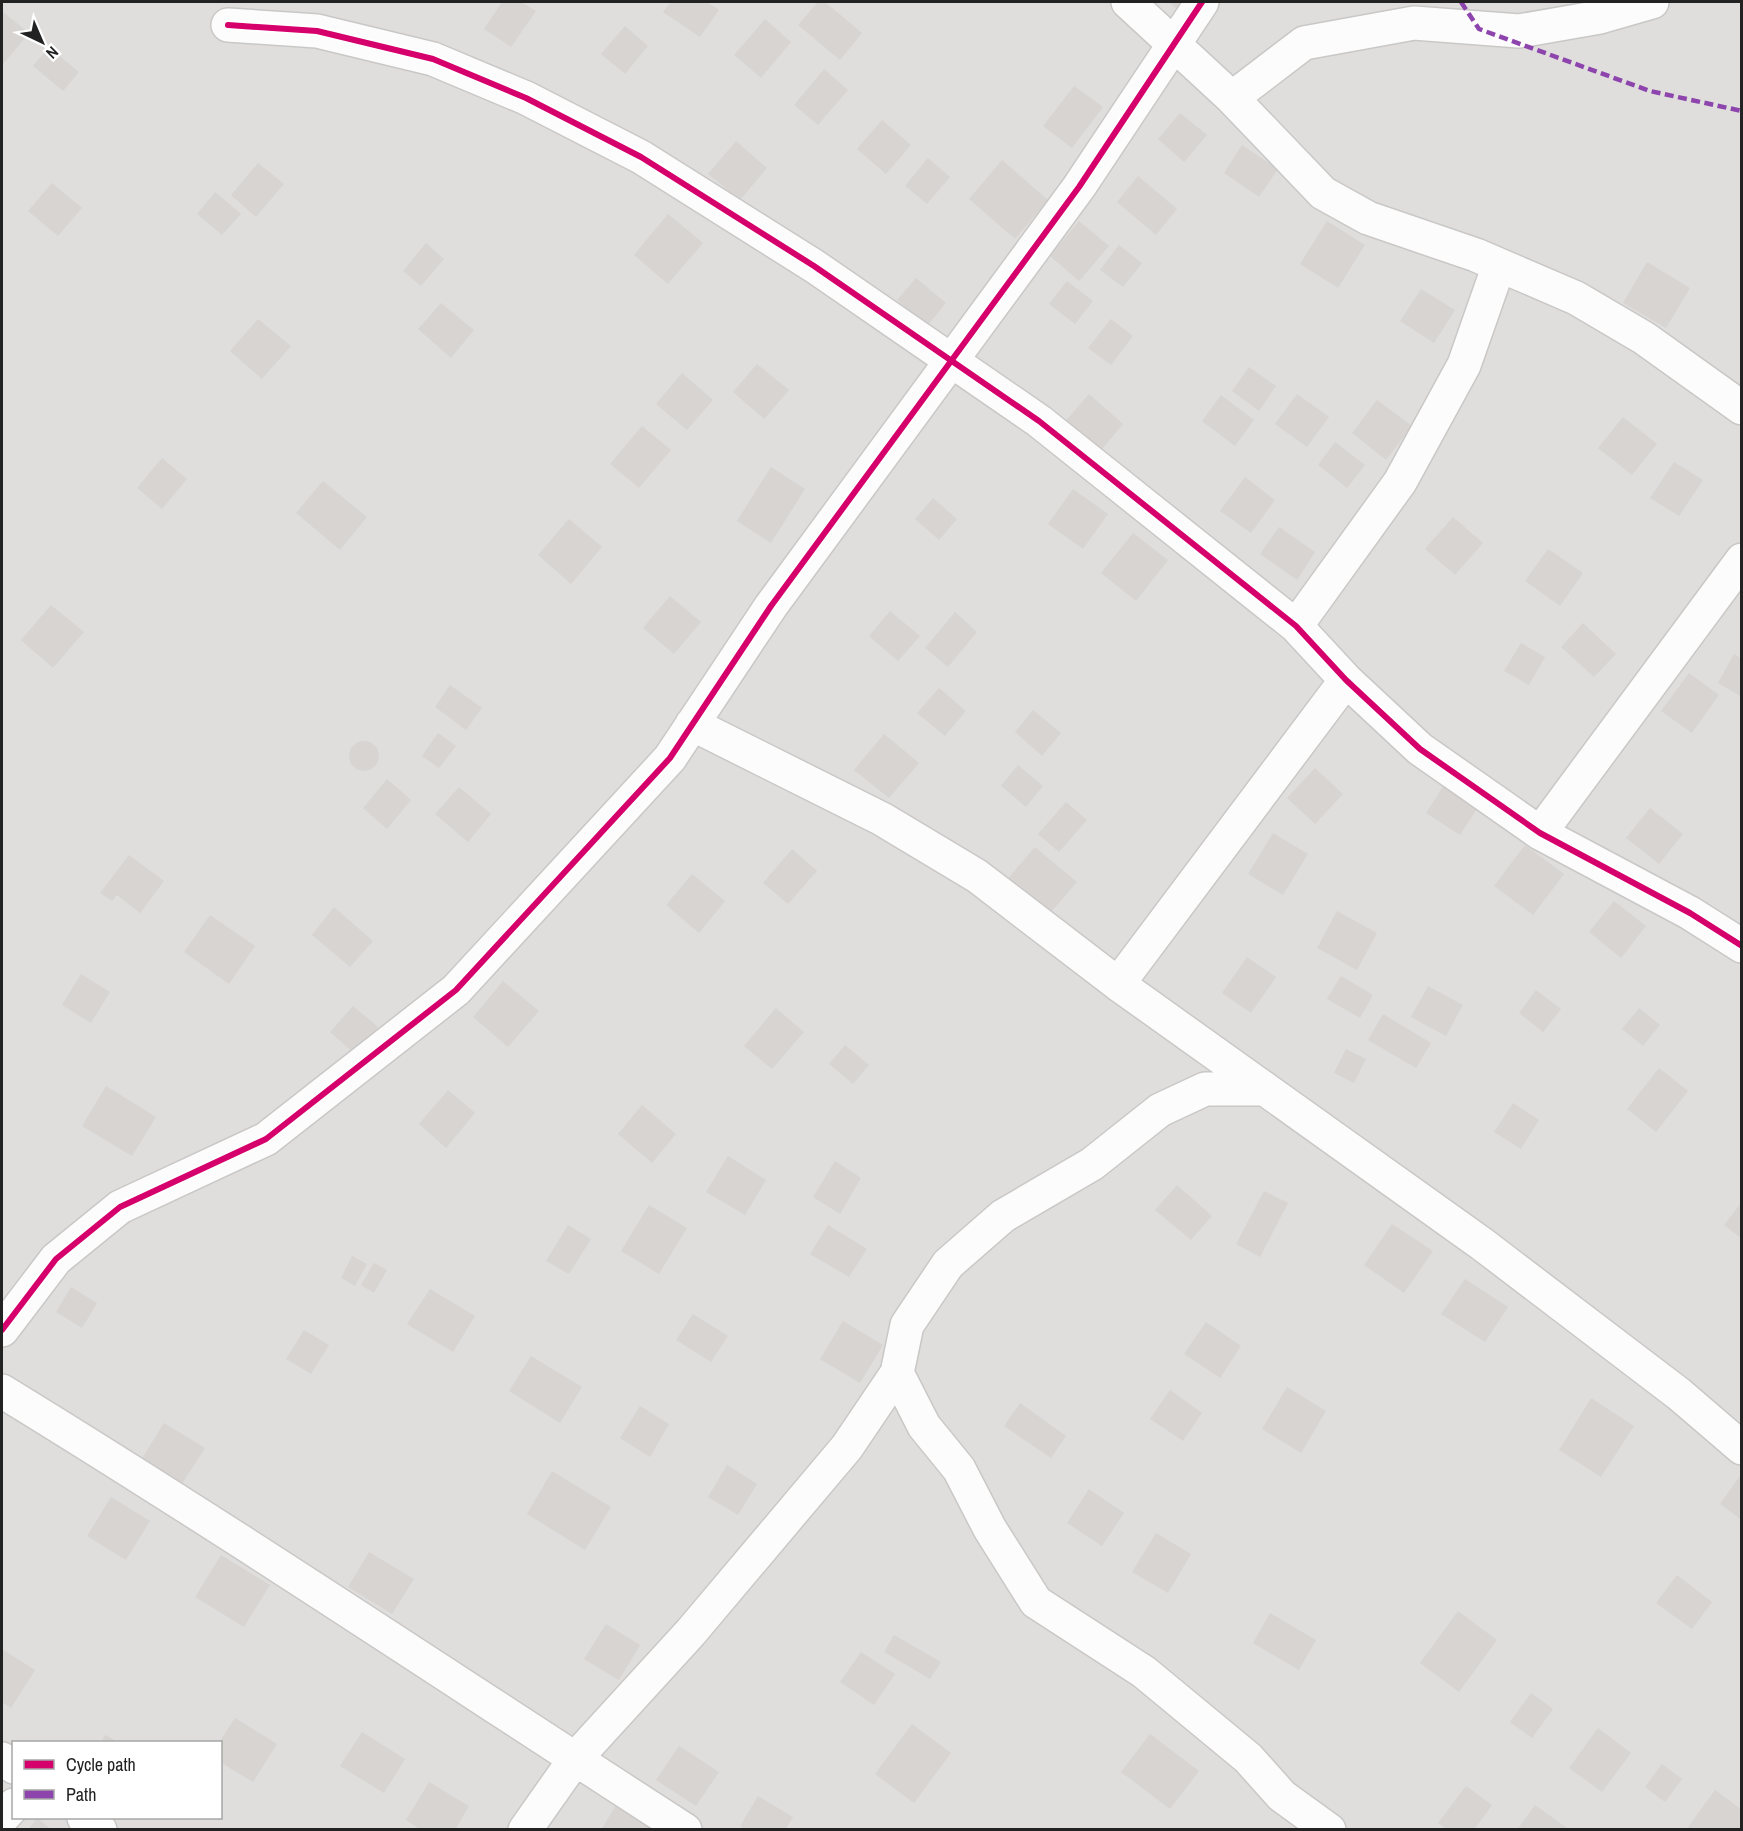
<svg xmlns="http://www.w3.org/2000/svg" width="1743" height="1831" font-family="'Archivo Narrow',sans-serif">
	<rect width="100%" height="100%" fill="#f0eeeb"/>
	<path fill="#dfdedc" fill-rule="evenodd" d="M2,2H1741V1829L2,1830ZM14,1742H220V1818H14Z"/>
	<path fill="#d7d4d2" d="M502,2H521L536,11L511,47L484,29Z
		M671,2H707L719,10L700,37L663,12Z
		M818,2H825L862,33L840,60L798,25Z
		M1169,2H1193L1183,14Z
		M3,12L29,33L3,64L2,14Z
		M765,19L791,42L761,78L734,55Z
		M625,26L648,46L625,74L601,54Z
		M49,47L79,72L63,91L33,66Z
		M824,69L848,90L818,125L794,105Z
		M1074,86L1103,107L1072,148L1043,126Z
		M1180,113L1207,135L1184,162L1158,139Z
		M882,120L911,145L886,174L857,149Z
		M736,141L767,168L740,200L708,174Z
		M1242,145L1278,169L1259,197L1224,173Z
		M928,158L950,177L927,204L905,186Z
		M1002,160L1048,200L1015,239L969,199Z
		M258,163L284,184L256,217L231,195Z
		M1138,176L1177,209L1156,235L1117,202Z
		M52,183L82,208L58,236L28,211Z
		M215,192L241,214L222,235L197,214Z
		M668,214L703,243L668,284L634,255Z
		M1079,221L1109,246L1079,281L1050,256Z
		M1327,221L1365,245L1338,288L1300,264Z
		M426,243L444,259L421,286L403,271Z
		M1119,245L1142,263L1123,287L1100,270Z
		M1647,262L1690,288L1666,328L1623,303Z
		M916,278L946,303L927,326L897,300Z
		M1067,281L1093,301L1075,324L1049,304Z
		M1421,289L1455,310L1434,343L1400,321Z
		M441,303L474,330L451,358L418,329Z
		M258,319L291,346L262,379L230,351Z
		M1111,319L1133,336L1111,365L1088,348Z
		M757,364L789,390L764,419L733,392Z
		M1249,367L1276,386L1259,411L1232,391Z
		M682,373L713,400L687,430L656,404Z
		M1089,394L1123,424L1098,454L1063,424Z
		M1297,394L1329,417L1307,447L1275,424Z
		M1221,395L1254,420L1235,446L1202,421Z
		M1377,400L1412,426L1386,460L1352,433Z
		M1623,417L1657,444L1632,475L1598,448Z
		M642,426L671,450L639,488L610,464Z
		M1335,442L1365,465L1347,488L1318,465Z
		M162,458L187,479L162,509L137,488Z
		M1674,462L1703,480L1679,516L1650,498Z
		M771,467L805,489L771,543L737,521Z
		M1245,477L1275,500L1251,533L1220,511Z
		M323,481L367,517L340,550L296,513Z
		M1073,489L1108,514L1083,549L1048,524Z
		M933,498L957,519L939,540L915,519Z
		M1453,517L1483,543L1455,575L1425,549Z
		M569,519L602,547L571,584L538,555Z
		M1279,527L1315,552L1297,580L1260,554Z
		M1133,533L1168,560L1136,601L1101,573Z
		M1548,549L1583,573L1560,606L1525,581Z
		M670,596L701,622L674,654L643,628Z
		M51,605L84,632L53,668L21,640Z
		M890,611L920,636L898,661L869,636Z
		M955,612L977,632L948,667L925,648Z
		M1583,623L1616,654L1594,677L1561,647Z
		M1521,643L1545,657L1529,685L1504,671Z
		M1734,654L1742,659V697L1718,683Z
		M1689,673L1719,695L1692,733L1661,711Z
		M450,685L482,708L466,730L435,707Z
		M939,688L966,711L945,736L917,713Z
		M1033,710L1061,733L1042,756L1015,732Z
		M438,733L456,746L439,768L422,756Z
		M884,734L919,763L889,798L854,770Z
		M349 756a15 15 0 1 1 30 0a15 15 0 1 1-30 0Z
		M1018,765L1043,786L1026,807L1001,786Z
		M1315,768L1343,794L1315,824L1287,798Z
		M387,779L411,800L387,829L363,808Z
		M1446,782L1480,804L1460,835L1426,813Z
		M459,787L491,814L468,842L435,814Z
		M1066,802L1087,820L1059,852L1038,834Z
		M1650,808L1683,834L1659,864L1626,838Z
		M1273,833L1308,854L1283,895L1248,874Z
		M1525,845L1564,874L1533,915L1494,886Z
		M1035,847L1077,882L1046,918L1004,883Z
		M792,849L817,871L788,904L763,883Z
		M129,855L164,881L140,913L117,895L112,901L100,893Z
		M692,874L725,901L699,933L666,905Z
		M1614,901L1646,926L1621,958L1589,932Z
		M334,907L373,941L350,967L312,935Z
		M1337,911L1377,933L1357,970L1317,948Z
		M210,915L255,946L229,984L184,952Z
		M1247,957L1276,977L1251,1013L1222,993Z
		M81,974L110,992L91,1023L62,1005Z
		M1341,976L1373,995L1360,1018L1327,999Z
		M503,981L539,1011L508,1047L473,1017Z
		M1428,986L1463,1005L1446,1036L1411,1017Z
		M1536,990L1561,1009L1543,1032L1519,1013Z
		M353,1006L378,1027L355,1054L330,1032Z
		M776,1008L804,1032L772,1069L744,1046Z
		M1639,1008L1660,1025L1643,1046L1622,1029Z
		M1383,1014L1431,1043L1416,1068L1368,1040Z
		M845,1045L869,1065L853,1084L829,1064Z
		M1346,1049L1366,1059L1354,1083L1334,1073Z
		M1659,1068L1688,1091L1656,1132L1627,1109Z
		M106,1086L156,1117L132,1156L82,1126Z
		M448,1090L475,1113L446,1148L419,1124Z
		M1513,1103L1539,1120L1521,1149L1494,1132Z
		M642,1105L676,1134L652,1163L618,1134Z
		M728,1156L766,1180L745,1215L706,1192Z
		M835,1161L861,1178L840,1214L813,1197Z
		M1177,1185L1212,1216L1191,1240L1155,1210Z
		M1264,1191L1288,1203L1260,1257L1236,1244Z
		M1742,1202V1239L1724,1225Z
		M649,1205L687,1228L659,1274L621,1251Z
		M1392,1224L1433,1251L1404,1293L1364,1265Z
		M568,1225L591,1239L569,1274L546,1261Z
		M828,1225L867,1249L849,1277L810,1254Z
		M352,1256L367,1264L355,1286L341,1278Z
		M374,1263L387,1270L374,1293L361,1285Z
		M1465,1279L1508,1307L1485,1342L1441,1314Z
		M71,1287L97,1303L82,1328L56,1312Z
		M430,1289L475,1316L453,1352L407,1324Z
		M693,1314L728,1336L711,1362L676,1340Z
		M843,1321L883,1345L860,1383L820,1359Z
		M1206,1322L1241,1346L1220,1378L1184,1354Z
		M304,1330L329,1345L311,1374L286,1359Z
		M531,1356L582,1387L560,1423L509,1391Z
		M1287,1387L1326,1411L1301,1453L1262,1429Z
		M1170,1390L1202,1413L1183,1441L1150,1419Z
		M1591,1398L1634,1426L1601,1477L1559,1450Z
		M1020,1403L1066,1436L1051,1458L1004,1426Z
		M640,1406L669,1424L650,1457L620,1438Z
		M164,1423L205,1448L182,1484L141,1460Z
		M727,1465L757,1484L738,1515L708,1497Z
		M552,1471L611,1507L585,1550L527,1514Z
		M1742,1473V1520L1720,1504Z
		M1089,1489L1124,1513L1102,1546L1067,1523Z
		M111,1497L150,1521L126,1560L87,1536Z
		M1156,1533L1191,1554L1168,1593L1132,1572Z
		M369,1552L414,1579L392,1614L348,1587Z
		M221,1555L270,1585L244,1627L195,1597Z
		M1677,1575L1712,1602L1692,1629L1656,1603Z
		M1458,1611L1497,1640L1459,1692L1420,1663Z
		M1270,1613L1316,1640L1299,1670L1253,1643Z
		M606,1624L640,1645L619,1680L584,1659Z
		M894,1635L941,1662L930,1679L884,1652Z
		M2,1649L35,1670L11,1708L2,1702Z
		M861,1652L895,1674L874,1705L840,1682Z
		M1531,1693L1553,1709L1532,1738L1510,1722Z
		M235,1718L277,1744L253,1782L220,1762V1741Z
		M912,1724L951,1753L914,1803L875,1774Z
		M1598,1728L1631,1753L1602,1792L1569,1768Z
		M362,1732L405,1759L384,1793L340,1766Z
		M1150,1734L1199,1771L1170,1809L1121,1772Z
		M105,1735L118,1742H101Z
		M679,1746L719,1772L696,1806L656,1780Z
		M1662,1764L1682,1779L1665,1802L1645,1787Z
		M429,1782L469,1806L455,1830H421L406,1820Z
		M1466,1786L1492,1805L1474,1830H1448L1438,1823Z
		M1715,1790L1742,1810V1830H1692L1688,1827Z
		M758,1796L793,1817L785,1830H746L740,1826Z
		M616,1805L652,1827L651,1830H601Z
		M1535,1805L1570,1830H1517Z
		M37,1818L52,1830H28Z"/>
	<g fill="none" stroke-linecap="round" stroke-linejoin="round">
		<g stroke="#c9c8c7" stroke-width="36">
			<path id="minor" d="M1128,2L1232,98L1323,193L1368,218L1476,255L1576,298L1644,338L1742,408
				M228,25L317,31L433,59L526,98L641,157L814,266L1039,421L1296,626L1346,680L1420,749L1540,833L1690,913L1742,946
				M1232,98L1304,43L1414,23L1519,31L1600,17L1652,2
				M1296,626L1400,482L1464,365L1499,265
				M692,724L882,819L977,876L1118,984L1482,1244L1679,1394L1742,1448
				M1540,833L1742,560
				M1118,984L1346,680
				M2,1330L56,1259L120,1207L266,1139L456,990L670,758L771,606L1079,187L1202,2
				M897,1373L924,1426L959,1469L990,1529L1036,1602L1144,1672L1248,1758L1282,1796L1329,1830
				M2,1391C232,1532 457,1683 685,1830
				M2,1759L14,1767
				M2,1818L14,1805
				M84,1818L100,1830
				M525,1830L575,1759L691,1632L847,1447L897,1373L907,1325L948,1264L1003,1216L1092,1164L1160,1110L1205,1089H1264"/>
		</g>
		<use href="#minor" stroke="#fdfcfc" stroke-width="33"/>
		<path stroke="#8e44ad" stroke-width="4.5" stroke-dasharray="9 4.5" stroke-linecap="butt" d="M1461,2L1479,29L1650,91L1742,111"/>
		<g stroke="#fff" stroke-width="10">
			<path id="cycleway" d="M228,25L317,31L433,59L526,98L641,157L814,266L1039,421L1296,626L1346,680L1420,749L1540,833L1690,913L1742,946
				M2,1330L56,1259L120,1207L266,1139L456,990L670,758L771,606L1079,187L1202,2"/>
		</g>
		<use href="#cycleway" stroke="#d6006c" stroke-width="6"/>
	</g>
	<rect width="1743" height="1831" fill="none" stroke="#222222" stroke-width="6"/>
	<rect x="12" y="1741" width="210" height="78" fill="#ffffff" stroke="#a7a7a7" stroke-width="1.5"/>
	<rect x="24" y="1760" width="30" height="9" fill="#d6006c" stroke="#a7a7a7" stroke-width="1.5"/>
	<text x="66" y="1771" font-size="18" fill="#222222">Cycle path</text>
	<rect x="24" y="1790" width="30" height="9" fill="#8e44ad" stroke="#a7a7a7" stroke-width="1.5"/>
	<text x="66" y="1801" font-size="18" fill="#222222">Path</text>
	<g transform="translate(42 42) rotate(136)" stroke="#ffffff" stroke-width="4.5" paint-order="stroke">
	<path d="M0-4.5L10 22L0 15L-10 22Z" fill="#222222"/>
	<text y="-9" font-size="16" font-weight="bold" text-anchor="middle" fill="#222222">N</text>
	</g>
</svg>
